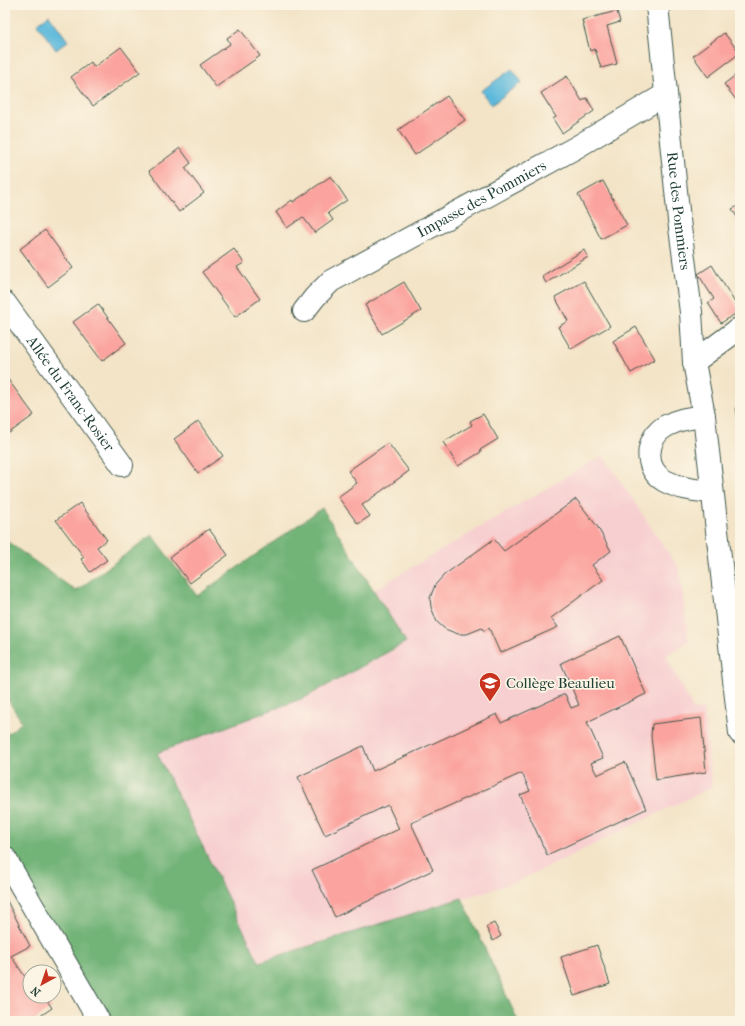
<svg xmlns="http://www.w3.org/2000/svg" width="745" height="1026" font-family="'IM FELL French Canon',serif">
	<rect width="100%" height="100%" fill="#fcf5e5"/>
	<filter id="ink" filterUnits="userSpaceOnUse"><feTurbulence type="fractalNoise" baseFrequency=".025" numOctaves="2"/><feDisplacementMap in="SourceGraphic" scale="8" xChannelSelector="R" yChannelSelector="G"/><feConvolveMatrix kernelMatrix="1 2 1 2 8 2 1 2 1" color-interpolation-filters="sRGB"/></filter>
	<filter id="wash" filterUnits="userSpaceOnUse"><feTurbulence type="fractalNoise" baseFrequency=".012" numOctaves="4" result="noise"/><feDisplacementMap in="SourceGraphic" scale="16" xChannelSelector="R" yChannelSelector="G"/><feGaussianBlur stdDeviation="0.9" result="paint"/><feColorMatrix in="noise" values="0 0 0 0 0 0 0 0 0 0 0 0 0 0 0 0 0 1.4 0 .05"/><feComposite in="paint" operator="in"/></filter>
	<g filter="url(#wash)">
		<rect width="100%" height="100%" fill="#f3e4c7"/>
		<path fill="#f7cfd0" d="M603,455L679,569L689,641L666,656L693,709L704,710L712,787L516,882L259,962L157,752L306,697L406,642L374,590Z"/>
		<path fill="#72b478" stroke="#487856" d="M322,508L406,642L306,697L157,753L259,962L462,898L518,1021H99L5,858V736L22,722L5,695V540L76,591L152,535L197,596Z"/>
		<path fill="#5db9db" stroke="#3e7b88" d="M49,15L68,41L56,50L37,24Z
			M512,69L522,82L491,105L481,91Z"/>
		<g id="blocks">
			<path fill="#fba39e" d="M617,11L620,22L607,26L617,64L601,68L595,49L590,51L582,20Z
				M240,29L260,56L216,87L200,65L230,44L227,38Z
				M724,33L740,53L708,77L693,56Z
				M121,47L140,72L93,106L71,77L91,62L94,67Z
				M740,72V105L724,84Z
				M567,76L582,101L587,98L594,111L562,133L553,119L556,117L541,93Z
				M447,96L465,120L415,155L398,130Z
				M180,148L191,163L185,168L204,193L179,212L149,171Z
				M331,176L347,200L328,213L333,220L315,233L303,217L287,228L276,212L292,200L293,202Z
				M603,181L627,225L601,239L578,195Z
				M740,205V222L732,209Z
				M45,230L73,268L48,287L20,249Z
				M234,249L244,263L237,267L260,299L235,317L202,272Z
				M584,250L588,257L546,283L542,276Z
				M712,265L740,311L721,323L708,303L714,299L698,274Z
				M584,281L610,326L571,349L558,327L568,321L555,297Z
				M404,282L421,311L382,334L365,305Z
				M98,304L126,343L102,361L73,322Z
				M636,327L655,359L631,373L613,341Z
				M7,378L34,415L9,433L5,428V380Z
				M736,407H740V427H739Z
				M483,414L498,439L480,450L481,452L458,466L443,442L472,425L470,421Z
				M199,421L223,456L198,473L174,439Z
				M388,443L409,471L362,505L370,516L358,524L338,497L357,483L348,471Z
				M576,499L597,526L611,551L592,565L603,580L551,618L558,627L500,653L489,628L484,631L482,628L467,634H458L445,629L437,622L431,607L430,598L435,585L444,575L494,539L504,551Z
				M80,503L107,540L97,547L107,560L90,572L81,559L84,557L56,520Z
				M209,529L228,555L190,583L170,557Z
				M620,636L646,694L587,722L603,758L591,763L597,775L625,762L646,809L547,855L520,795L530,791L522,773L411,823L433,870L335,917L312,870L399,829L388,805L325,835L298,777L363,746L373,771L497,714L501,723L565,694L571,708L579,705L561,663Z
				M701,718L706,772L656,780L651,736L652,724Z
				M5,897L30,946L11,956L30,984V996H44L52,1008L33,1021H5Z
				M494,923L501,936L493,941L486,927Z
				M597,945L610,984L574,996L561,957Z"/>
		</g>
	</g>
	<g filter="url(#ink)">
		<use href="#blocks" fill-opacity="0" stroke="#3f564a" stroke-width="1"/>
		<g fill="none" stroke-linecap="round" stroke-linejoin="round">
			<g stroke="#3f564a" stroke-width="24">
				<g id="street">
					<path id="s1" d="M657,5L679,220L691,312L694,362L704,416L740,733"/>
					<path id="s2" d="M5,303L122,465"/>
					<path id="s3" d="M304,311L315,297L331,281L575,148L666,94"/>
					<path d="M694,362L740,328"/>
					<path d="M704,416C690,418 678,419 666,426C645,438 643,469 665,481C680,489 696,490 712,492"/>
				</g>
			</g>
			<g stroke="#3f564a" stroke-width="24">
				<path id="secondary" d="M5,858L99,1021"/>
			</g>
			<use href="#street" stroke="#fff" stroke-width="22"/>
			<use href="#secondary" stroke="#fff" stroke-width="22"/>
		</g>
	</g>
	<defs>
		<g id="school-pin" transform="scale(1.15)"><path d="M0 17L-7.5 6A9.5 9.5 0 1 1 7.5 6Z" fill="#c8321e" stroke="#fcf5e5"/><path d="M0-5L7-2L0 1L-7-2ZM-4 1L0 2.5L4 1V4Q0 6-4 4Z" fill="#fff"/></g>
	</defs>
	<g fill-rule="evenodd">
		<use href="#school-pin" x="490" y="683"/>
	</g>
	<g text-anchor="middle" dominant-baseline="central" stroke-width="3.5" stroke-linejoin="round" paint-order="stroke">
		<g font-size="15" fill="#1f3d34" stroke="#fcf5e5">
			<text stroke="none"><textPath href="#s3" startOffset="212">Impasse des Pommiers</textPath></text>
			<text stroke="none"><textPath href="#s1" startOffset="207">Rue des Pommiers</textPath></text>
			<text stroke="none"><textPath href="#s2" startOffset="112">Allée du Franc-Rosier</textPath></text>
		</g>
		<g font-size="15" fill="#1f3d34" stroke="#fcf5e5" text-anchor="start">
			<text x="506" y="683">Collège Beaulieu</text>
		</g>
	</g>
	<rect width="745" height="1026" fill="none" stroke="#fcf5e5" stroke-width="20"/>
	<g transform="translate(42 984) rotate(220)"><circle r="19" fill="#fcf5e5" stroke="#a4ab9e"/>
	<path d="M0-3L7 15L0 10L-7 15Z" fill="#c8321e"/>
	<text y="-6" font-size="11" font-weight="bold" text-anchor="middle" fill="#1f3d34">N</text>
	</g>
</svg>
